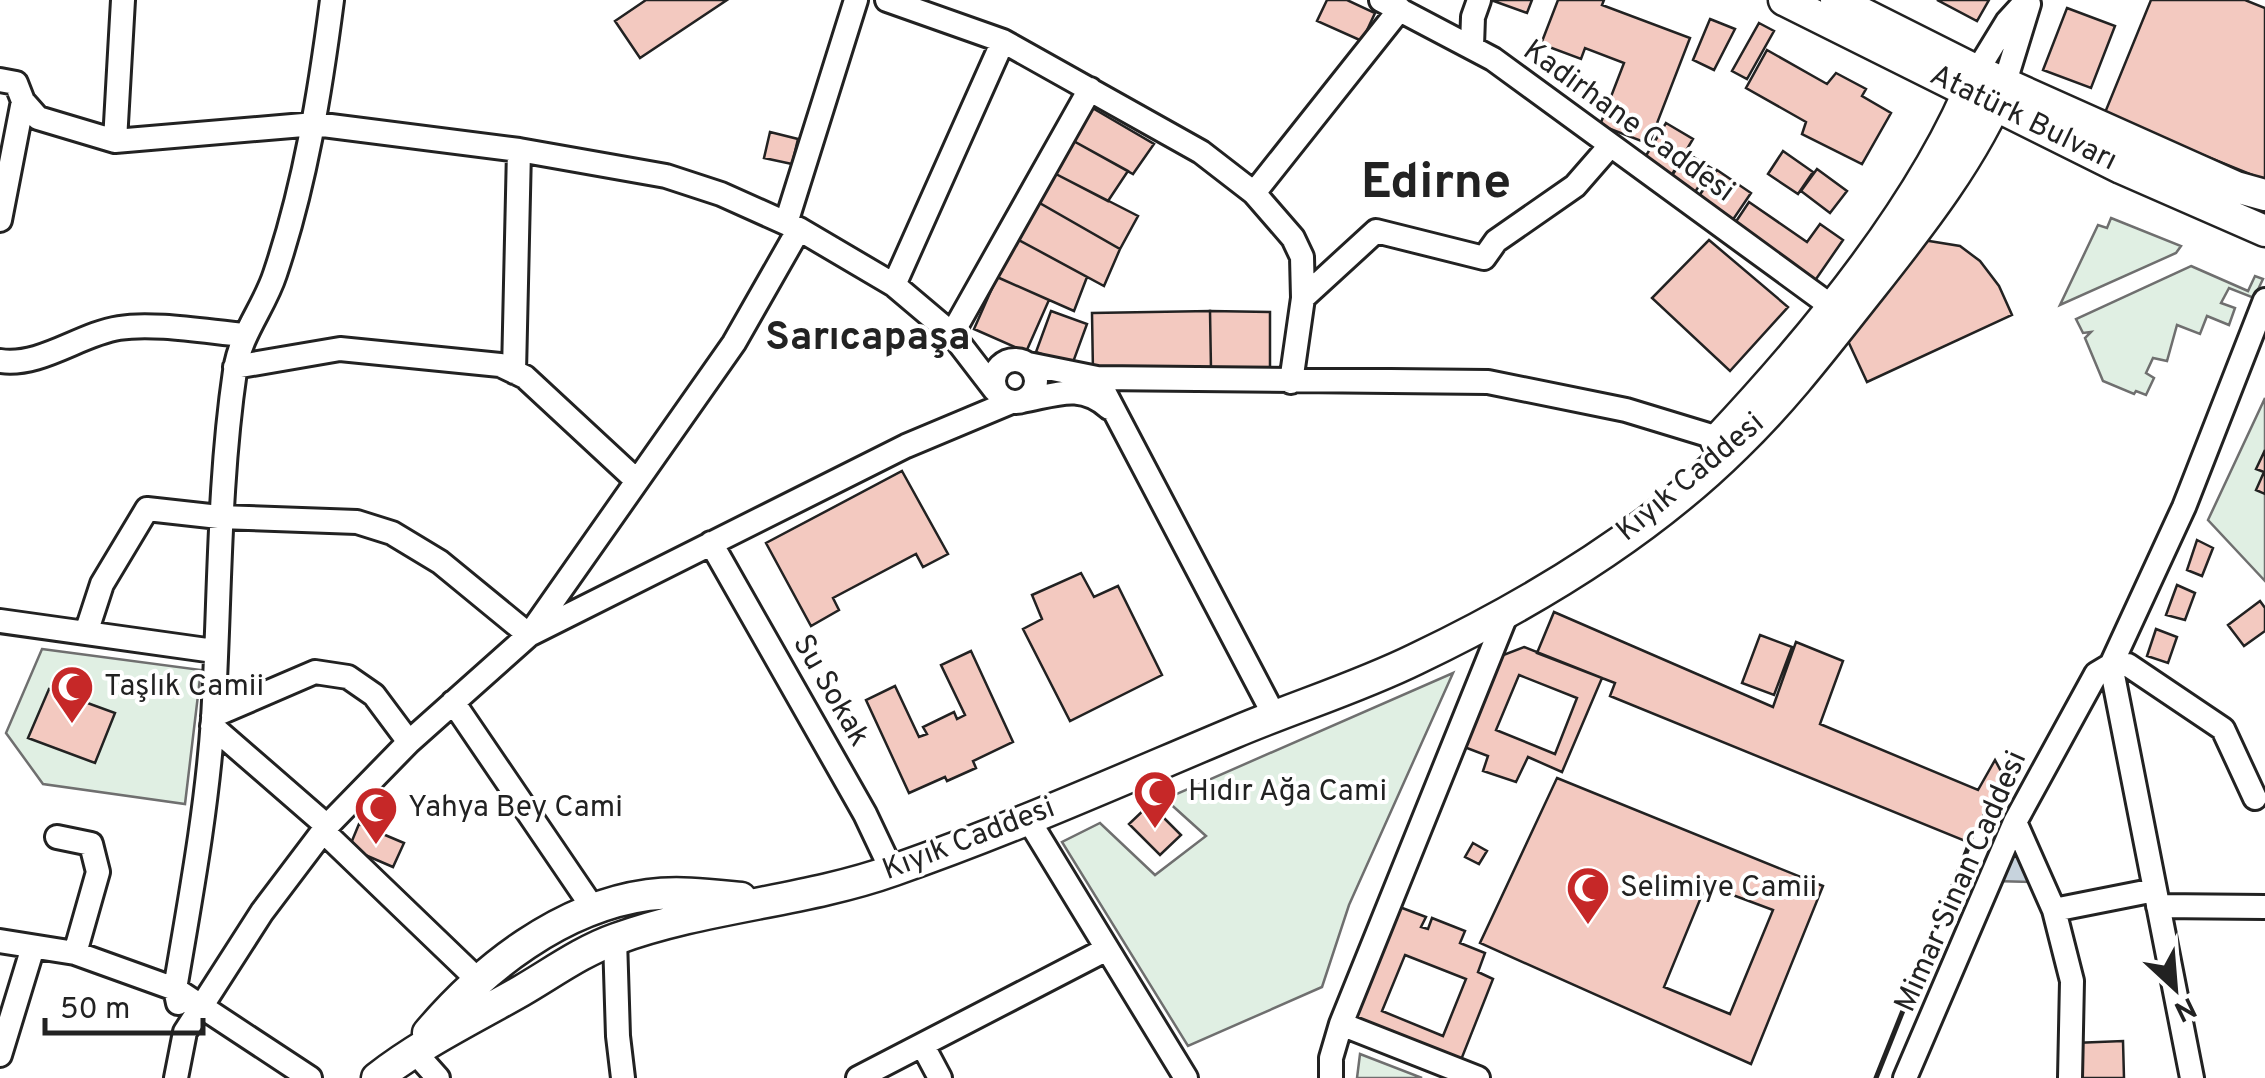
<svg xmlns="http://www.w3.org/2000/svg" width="2265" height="1078" font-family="Overpass,sans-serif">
	<rect width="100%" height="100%" fill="#fff"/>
	<path fill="#e0efe3" stroke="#6f6f6f" stroke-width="2.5" d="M2111,218L2181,246L2176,253L2060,305L2098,225L2107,228Z
		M2191,266L2248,291L2255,276L2263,279L2254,298L2229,288L2221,303L2235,308L2229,325L2207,316L2200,334L2177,325L2167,361L2153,358L2146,373L2154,378L2146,395L2136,391L2134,394L2103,381L2085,338L2091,332L2083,333L2076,319Z
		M2265,398V581L2208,520Z
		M42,649L201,670L185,804L43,784L6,733Z
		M1453,673L1349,905L1322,987L1188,1046L1062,842L1100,823L1155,875L1206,836L1165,799Z
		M1360,1054L1422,1078H1357Z"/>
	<path fill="#c7d3dd" stroke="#6f6f6f" stroke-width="2.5" d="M2006,851L2023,852L2031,882L1994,881Z"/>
	<path fill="#f3c9c0" stroke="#222" stroke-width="2.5" fill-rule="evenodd" d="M646,0H727L640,58L615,21Z
		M1327,0H1347L1375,13L1362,41L1317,21Z
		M1491,0H1532L1527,13Z
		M1558,0H1604L1602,5L1690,38L1649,144L1600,125L1624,63L1585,48L1581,59L1541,44Z
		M1937,0H1989L1977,21Z
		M2151,0H2245L2265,8V180L2104,115Z
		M2067,8L2115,26L2091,88L2043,70Z
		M1710,19L1735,29L1714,70L1693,60Z
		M1759,23L1774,31L1747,79L1732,71Z
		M1767,50L1827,84L1836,73L1866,89L1862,96L1891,113L1862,164L1802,134L1806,122L1746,88Z
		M1089,106L1154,144L1133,174L1070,139Z
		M1666,123L1693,139L1667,183L1639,167Z
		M770,132L798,139L792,164L764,158Z
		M1070,139L1128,171L1108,201L1054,173Z
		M1783,151L1813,172L1798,194L1768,174Z
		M1687,153L1711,168L1691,198L1667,183Z
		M1817,169L1847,191L1830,213L1801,191Z
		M1717,170L1751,193L1728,227L1694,203Z
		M1054,173L1138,216L1120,249L1038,202Z
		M1038,202L1120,249L1104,286L1017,239Z
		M1749,202L1807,242L1820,224L1843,240L1814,282L1733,226Z
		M1017,239L1087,277L1074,311L997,277Z
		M1709,240L1788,307L1730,371L1652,298Z
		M1923,240L1960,246L1980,261L1999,286L2012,315L1867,382L1848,341Z
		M997,277L1049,300L1026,352L974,329Z
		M1051,311L1087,324L1072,365L1036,352Z
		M1210,311L1211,369L1093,372L1092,313Z
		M1210,311L1270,312V369H1211Z
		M2265,450V494L2256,490L2264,472L2256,469Z
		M902,471L948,554L923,567L916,554L833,598L839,610L811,626L766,543Z
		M2197,540L2213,548L2202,576L2187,570Z
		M1081,573L1094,597L1118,586L1162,675L1070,721L1023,629L1042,619L1032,595Z
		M2177,585L2195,593L2185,620L2166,615Z
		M2260,601L2265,608V631L2244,646L2228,625Z
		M1554,612L1773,707L1796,642L1843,661L1820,724L1978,790L1995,760L2003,775L1970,843L1610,696L1615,683L1537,653Z
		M2156,629L2177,637L2168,663L2147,656Z
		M1760,635L1792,647L1774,695L1742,683Z
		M1524,647L1602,678L1562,772L1528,757L1516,782L1483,771L1488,756L1459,745L1493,659ZM1519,675L1577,698L1555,754L1496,730Z
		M971,651L1013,742L973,761L976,768L947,781L945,777L909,793L866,700L895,686L919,737L927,734L923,727L954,712L957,719L965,715L941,665Z
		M49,689L115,713L95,763L28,738Z
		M1557,778L1823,886L1751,1064L1480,943ZM1706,885L1773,910L1730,1014L1664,987Z
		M1150,804L1181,835L1160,855L1129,824Z
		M359,824L404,843L393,867L349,848Z
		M1473,843L1487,851L1479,864L1465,857Z
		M1397,906L1426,917L1421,927L1428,929L1432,918L1465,931L1460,943L1485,953L1478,972L1493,979L1459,1065L1351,1023ZM1405,955L1466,979L1443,1036L1382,1011Z
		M2123,1041L2124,1078H2075L2074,1043Z"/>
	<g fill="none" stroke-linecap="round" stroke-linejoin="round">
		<g stroke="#222" stroke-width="28">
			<path id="minor" d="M887,0L1003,41L1201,152L1254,193L1293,238L1302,257L1303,298L1291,382
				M1381,0L1493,59L1831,306
				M1472,46L1473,17L1479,0
				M1977,71L2007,22L2027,0
				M0,80L16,83L23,101L38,118L115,141L315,124L519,150L666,176L721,194L799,229L894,285L952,334L995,390
				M2005,82L2029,4
				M115,141L123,0
				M1254,193L1400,9
				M0,220L23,101
				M786,223L856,0
				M894,285L1003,41
				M1303,298L1376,231L1484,258L1496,241L1575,186L1609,147
				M952,334L1090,89
				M994 381a21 21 0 1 1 42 0a21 21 0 1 1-42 0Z
				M0,361C41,367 80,334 119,328C153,322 209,332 244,335
				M1028,364L1097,378L1488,382L1626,410L1718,438
				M235,367L340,349L500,365L525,377L636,480
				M514,372L519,150
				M1097,378L1274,715
				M1022,401C1055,395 1081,382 1109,408
				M711,543L865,814L892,871
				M0,621L214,651
				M86,633L102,584L147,509L219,517L357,522L392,533L440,562L529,635L906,446L1011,402
				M2111,665L2192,1078
				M2111,665L2184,507L2265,300
				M453,702L593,908
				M213,716L315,672L348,677L374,695L409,742
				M212,726L327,826
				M1028,819L1186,1078
				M2015,822L2054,910L2072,981L2070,1078
				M324,832L478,980
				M57,837L91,844L98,872L75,953
				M2158,906L2265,907
				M2054,910L2155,890
				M615,939L618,1036L623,1078
				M0,941L75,953L175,989L178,1003
				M1341,1024L1478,1078
				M923,1046L940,1078
				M413,1050L438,1078
				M0,1055L33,947
				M176,1078L185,1032L262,912L327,826L409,742L529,635L734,343L799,229
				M310,1078L175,989C190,900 207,809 213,719C220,603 218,487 235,371C240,334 264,308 275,274C305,185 320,93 332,0
				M858,1078L1107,949
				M1331,1078V1058L1341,1024L1507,613
				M1905,1078L2015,822L2096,674L2111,665H2128L2223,729L2255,798"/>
		</g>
		<g stroke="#222" stroke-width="35">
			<path id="major" d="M1784,0L2121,168L2265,231
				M1836,0L1977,71L2236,187L2265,195
				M1716,441C1812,339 1926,202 1977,71
				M428,1033C483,968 561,907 648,895C679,891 711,895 741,898
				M377,1078C422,1043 472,1019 521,991C552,973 582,951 616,939C706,906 804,902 894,870C1009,830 1121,780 1233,733C1294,707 1357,688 1416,659C1531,604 1645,536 1736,446C1786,398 1828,342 1871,288C1921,225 1975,156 2005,82"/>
		</g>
		<use href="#minor" stroke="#fff" stroke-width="22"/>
		<use href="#major" stroke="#fff" stroke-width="30"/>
		<path stroke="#222" stroke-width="5" d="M1876,1078L1970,843"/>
	</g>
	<defs>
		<g id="mosque-pin" transform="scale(2.25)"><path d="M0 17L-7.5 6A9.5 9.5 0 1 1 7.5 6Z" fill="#c62828" stroke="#fff"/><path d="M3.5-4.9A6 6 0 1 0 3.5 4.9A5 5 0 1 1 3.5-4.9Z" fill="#fff"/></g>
	</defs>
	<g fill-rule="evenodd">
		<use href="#mosque-pin" x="72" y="687"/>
		<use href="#mosque-pin" x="1155" y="792"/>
		<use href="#mosque-pin" x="376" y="808"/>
		<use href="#mosque-pin" x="1588" y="888"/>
	</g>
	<g text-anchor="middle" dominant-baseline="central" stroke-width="8" stroke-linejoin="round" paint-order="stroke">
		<g font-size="30" fill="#222" stroke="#fff">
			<text transform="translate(2023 119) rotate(26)">Atatürk Bulvarı</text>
			<text transform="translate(1628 122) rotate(36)">Kadirhane Caddesi</text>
			<text transform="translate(1691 478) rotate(-40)">Kıyık Caddesi</text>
			<text transform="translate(830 691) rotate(60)">Su Sokak</text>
			<text transform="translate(969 840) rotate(-21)">Kıyık Caddesi</text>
			<text transform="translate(1962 882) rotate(-66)">Mimar Sinan Caddesi</text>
		</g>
		<g font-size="30" fill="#222" stroke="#fff" text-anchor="start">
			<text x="104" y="687">Taşlık Camii</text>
			<text x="1188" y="792">Hıdır Ağa Cami</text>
			<text x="408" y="808">Yahya Bey Cami</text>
			<text x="1620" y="888">Selimiye Camii</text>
		</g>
		<g font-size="40" font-weight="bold" fill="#222" stroke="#fff">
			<text x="868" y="339">Sarıcapaşa</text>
		</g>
		<g font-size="50" font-weight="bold" fill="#222" stroke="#fff">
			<text x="1436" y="184">Edirne</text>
		</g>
	</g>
	<g transform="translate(2175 988) rotate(154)" stroke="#ffffff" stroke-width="8" paint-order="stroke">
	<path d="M0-8L18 38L0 25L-18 38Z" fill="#222222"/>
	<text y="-15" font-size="28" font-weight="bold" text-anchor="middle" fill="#222222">N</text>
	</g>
	<path d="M45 1018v15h158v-15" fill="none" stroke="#222222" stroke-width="5"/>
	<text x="60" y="1018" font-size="30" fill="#222222" stroke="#ffffff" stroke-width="8" paint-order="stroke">50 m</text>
</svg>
